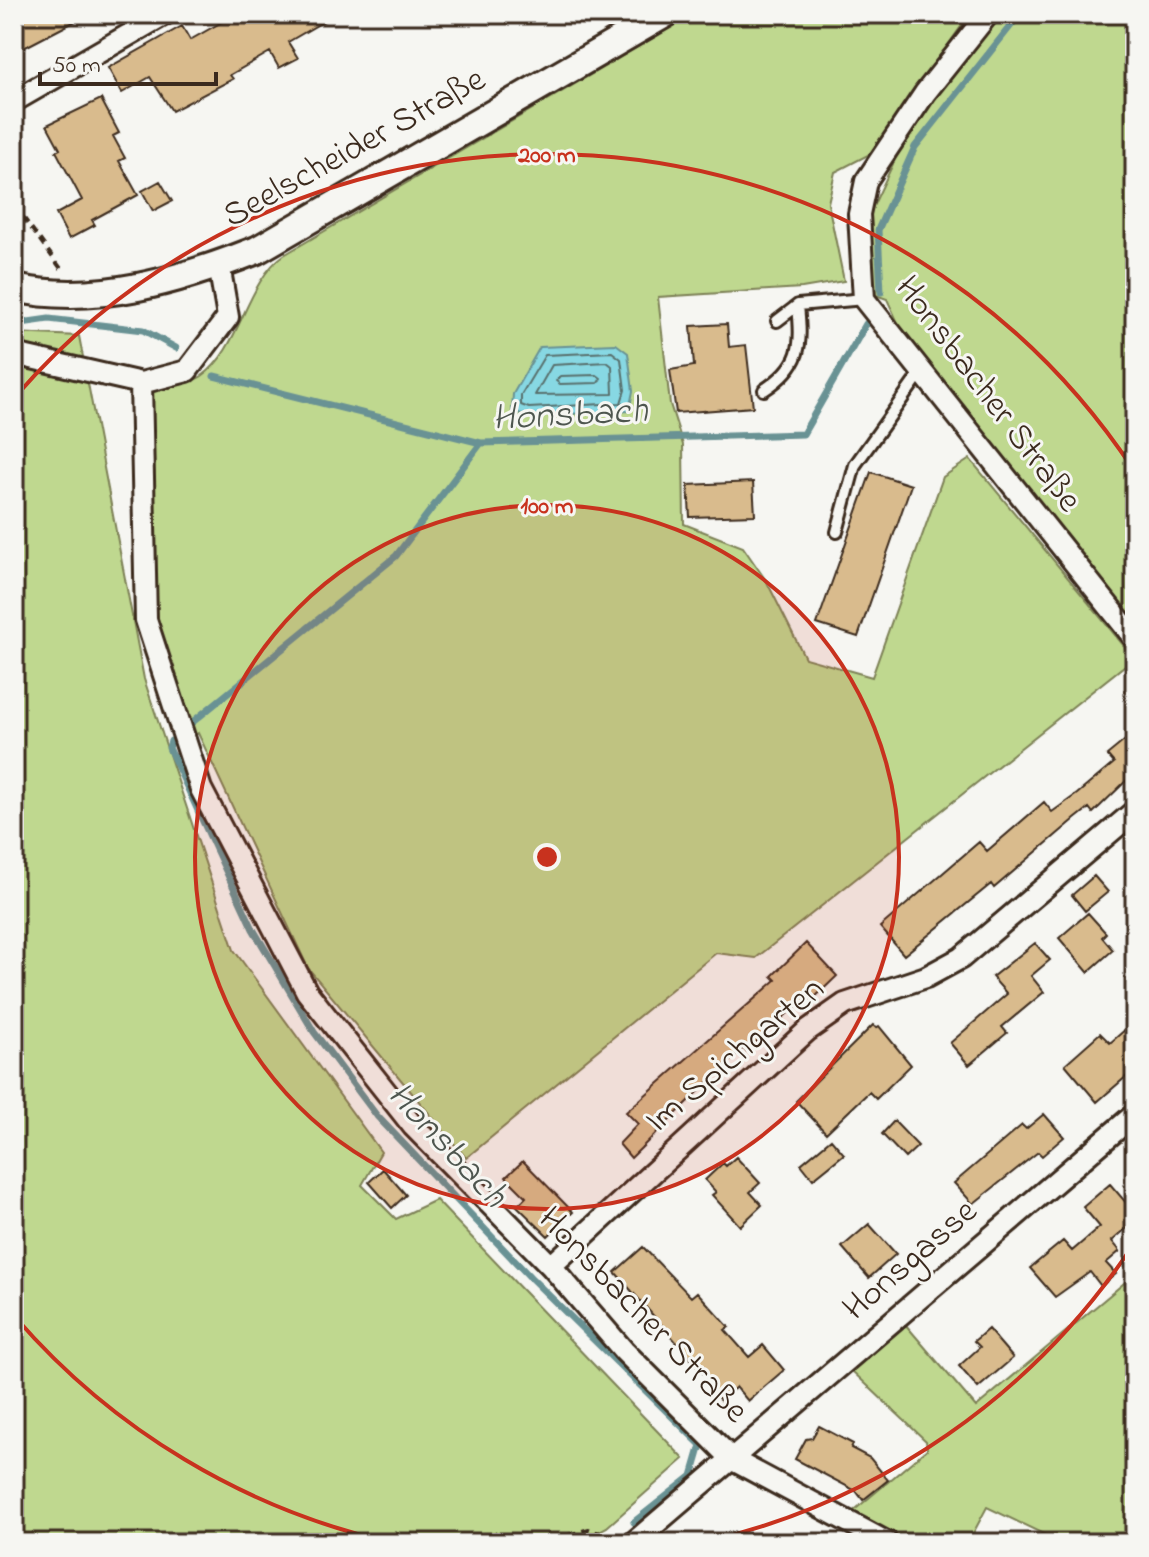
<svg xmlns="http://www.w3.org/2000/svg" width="1149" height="1557" font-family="'Indie Flower',sans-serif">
	<rect width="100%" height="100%" fill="#f6f6f2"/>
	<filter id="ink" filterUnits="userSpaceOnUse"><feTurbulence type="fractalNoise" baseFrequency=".0125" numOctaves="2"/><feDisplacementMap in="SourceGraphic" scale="16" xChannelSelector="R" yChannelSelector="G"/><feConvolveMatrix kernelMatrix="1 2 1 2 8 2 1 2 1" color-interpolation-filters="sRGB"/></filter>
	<g filter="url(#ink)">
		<path fill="#bfd88f" stroke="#7d8156" stroke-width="2" d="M694,14H970L870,154L835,172L828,203L844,281L802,288L658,297L670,404L683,445L684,524L743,547L767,582L805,658L872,677L943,477L970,459L1134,658L756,958L716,953L466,1158L308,968L198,733L185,744L153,620L149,393C164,388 189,385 202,376C240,350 246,281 284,255Z
			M993,14H1135V623L899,325L887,299L870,293L867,219L900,149Z
			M14,333L79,336L144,679L234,950L381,1152L362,1185L396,1219L436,1200L684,1459L607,1527L577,1543H14Z
			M1135,1274V1543H1062L987,1507L968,1543H906L851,1513L927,1449L926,1441L851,1370L905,1324L976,1407Z"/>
		<path fill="#87d8e3" stroke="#699294" stroke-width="2" d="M616,344L628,353L633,391L629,411L528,416L512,411L513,394L540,347Z"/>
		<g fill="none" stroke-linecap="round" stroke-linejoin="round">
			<path stroke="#59706d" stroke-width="2" d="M612,352L621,359L625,390L621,403L529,408L521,405V395L545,355Z
				M607,362L612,366L613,394L535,395L552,365Z
				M597,375L601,378L598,383L560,384L556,381L560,376Z"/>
			<path stroke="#699294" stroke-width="7" d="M881,292L878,230L915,147L1020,14
				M14,324L49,319L143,330L176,348
				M214,376L481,443
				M184,729L396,556L481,443L803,434L866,324
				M171,741L169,748L253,929L314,1032L377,1116L530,1277L701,1445L692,1476L634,1522
				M587,1543L600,1537"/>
		</g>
		<path fill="#d9bb8d" stroke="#3b2a1e" stroke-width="2" d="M14,14H89L14,53Z
			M236,14H336L288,42L298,58L279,68L270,52L230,75L233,79L172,111L150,77L122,93L108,68L182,26L190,40Z
			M101,99L119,133L113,136L125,158L119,161L138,195L92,220L95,225L69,239L56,214L82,200L56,151L60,149L47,125Z
			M160,181L172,201L153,211L142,191Z
			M727,324L729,347L746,345L753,407L676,413L670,370L694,366L691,326Z
			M871,472L911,485L858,637L817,624Z
			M753,482L755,515L690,517L688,485Z
			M1135,732V787L1128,779L1093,813L1089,808L1075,819L994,888L991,884L904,955L880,927L979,842L987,851L1044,802L1052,812L1077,794L1114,763L1107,755Z
			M1094,876L1108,892L1085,911L1072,895Z
			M1088,913L1106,933L1102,937L1113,950L1088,972L1059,938Z
			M806,943L837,976L812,1000L810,998L801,1006L798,1004L746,1051L743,1048L631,1158L619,1144L638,1124L626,1112L776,980L772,976Z
			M1035,943L1050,960L1031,976L1044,992L1002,1027L1007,1033L969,1065L950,1043L1007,994L992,977Z
			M1135,1021V1069L1097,1102L1065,1064L1100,1033L1110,1043Z
			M873,1025L876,1028L879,1026L911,1065L876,1099L869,1092L826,1133L796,1101Z
			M1044,1114L1064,1137L1042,1156L1038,1152L973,1204L954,1183L1022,1125L1026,1129Z
			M894,1121L918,1146L905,1158L882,1134Z
			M831,1139L844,1154L813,1179L801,1164Z
			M736,1157L760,1183L750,1192L762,1205L740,1226L712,1195L716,1192L705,1180L723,1163L726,1166Z
			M523,1161L573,1212L548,1236L517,1206L526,1197L506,1177Z
			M383,1169L406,1195L392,1208L369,1182Z
			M1110,1184L1135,1213V1221L1112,1241L1120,1251L1106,1263L1116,1274L1101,1286L1090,1272L1055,1297L1030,1268L1063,1241L1072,1251L1100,1227L1083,1207Z
			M869,1224L896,1254L869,1278L842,1247Z
			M643,1247L691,1297L697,1292L729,1327L725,1330L749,1357L763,1345L784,1370L748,1401L736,1387L721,1401L706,1384L705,1375L615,1272Z
			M988,1329L1013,1358L978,1388L959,1366L980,1347L974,1341Z
			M819,1426L853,1444L851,1448L870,1458L888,1480L863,1500L856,1491L795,1459L806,1439L812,1438Z"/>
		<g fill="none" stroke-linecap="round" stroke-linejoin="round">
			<g stroke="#3b2a1e" stroke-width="16">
				<path id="service" d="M777,321L798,305L864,299
					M764,390C802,365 802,347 798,305
					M837,532L855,465L922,371"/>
			</g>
			<g stroke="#3b2a1e" stroke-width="26">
				<path id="minor" d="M988,14L925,93L866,181L859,214L864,299L1135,639
					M14,101L165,14
					M14,354L141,383L187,371L228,317L219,265
					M141,383L146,620L201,789L307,992L413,1126L551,1266L624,1351L733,1460L888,1543
					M551,1266L808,1030L845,1004L926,977L961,958L1135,811
					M633,1543L1135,1114"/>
			</g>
			<g stroke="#3b2a1e" stroke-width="32">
				<path id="tertiary" d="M14,288C96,306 181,280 257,250L665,14"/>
			</g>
			<path stroke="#3b2a1e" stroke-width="4" stroke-dasharray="8 6" stroke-linecap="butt" d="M23,217L62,270
				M542,1543L589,1529L612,1538"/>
			<use href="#service" stroke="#f6f6f2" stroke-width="10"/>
			<use href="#minor" stroke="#f6f6f2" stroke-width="20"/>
			<use href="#tertiary" stroke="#f6f6f2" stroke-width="26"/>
		</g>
	</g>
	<circle cx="547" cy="857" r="352" fill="#c8321e" fill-opacity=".12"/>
	<g fill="none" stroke="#c8321e" stroke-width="4">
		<circle cx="547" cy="857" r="352"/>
		<path d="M1133 1245A703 703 0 0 1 705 1542M389 1542A703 703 0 0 1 16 1318M16 396A703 703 0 0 1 1133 469"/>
	</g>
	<g text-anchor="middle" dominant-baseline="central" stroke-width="6" stroke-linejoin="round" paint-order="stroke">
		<g font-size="36" fill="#3b2a1e" stroke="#f6f6f2">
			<text transform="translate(355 149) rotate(-29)">Seelscheider Straße</text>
			<text transform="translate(987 395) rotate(53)">Honsbacher Straße</text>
			<text transform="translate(736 1056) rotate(-40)">Im Spichgarten</text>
			<text transform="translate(911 1261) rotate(-41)">Honsgasse</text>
			<text transform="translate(642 1316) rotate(46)">Honsbacher Straße</text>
		</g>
		<g font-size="38" font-style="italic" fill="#4e564f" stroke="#f6f6f2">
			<text transform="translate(570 416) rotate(-3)">Honsbach</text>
			<text transform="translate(446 1146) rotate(47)">Honsbach</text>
		</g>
	</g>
	<circle cx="547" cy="857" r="12" fill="#c8321e" stroke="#f6f6f2" stroke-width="4"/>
	<g font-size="24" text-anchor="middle" font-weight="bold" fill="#c8321e" stroke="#f6f6f2" stroke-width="6" stroke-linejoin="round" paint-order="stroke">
		<text x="547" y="162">200 m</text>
		<text x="547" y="513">100 m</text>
	</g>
	<rect width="1149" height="1557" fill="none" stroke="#f6f6f2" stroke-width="48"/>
	<rect x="24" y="24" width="1101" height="1509" fill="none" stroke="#3b2a1e" stroke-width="3" filter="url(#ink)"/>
	<path d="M40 72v12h176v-12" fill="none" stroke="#3b2a1e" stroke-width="4"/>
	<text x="52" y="72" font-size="24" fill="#3b2a1e" stroke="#f6f6f2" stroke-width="6" paint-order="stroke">50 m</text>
</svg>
